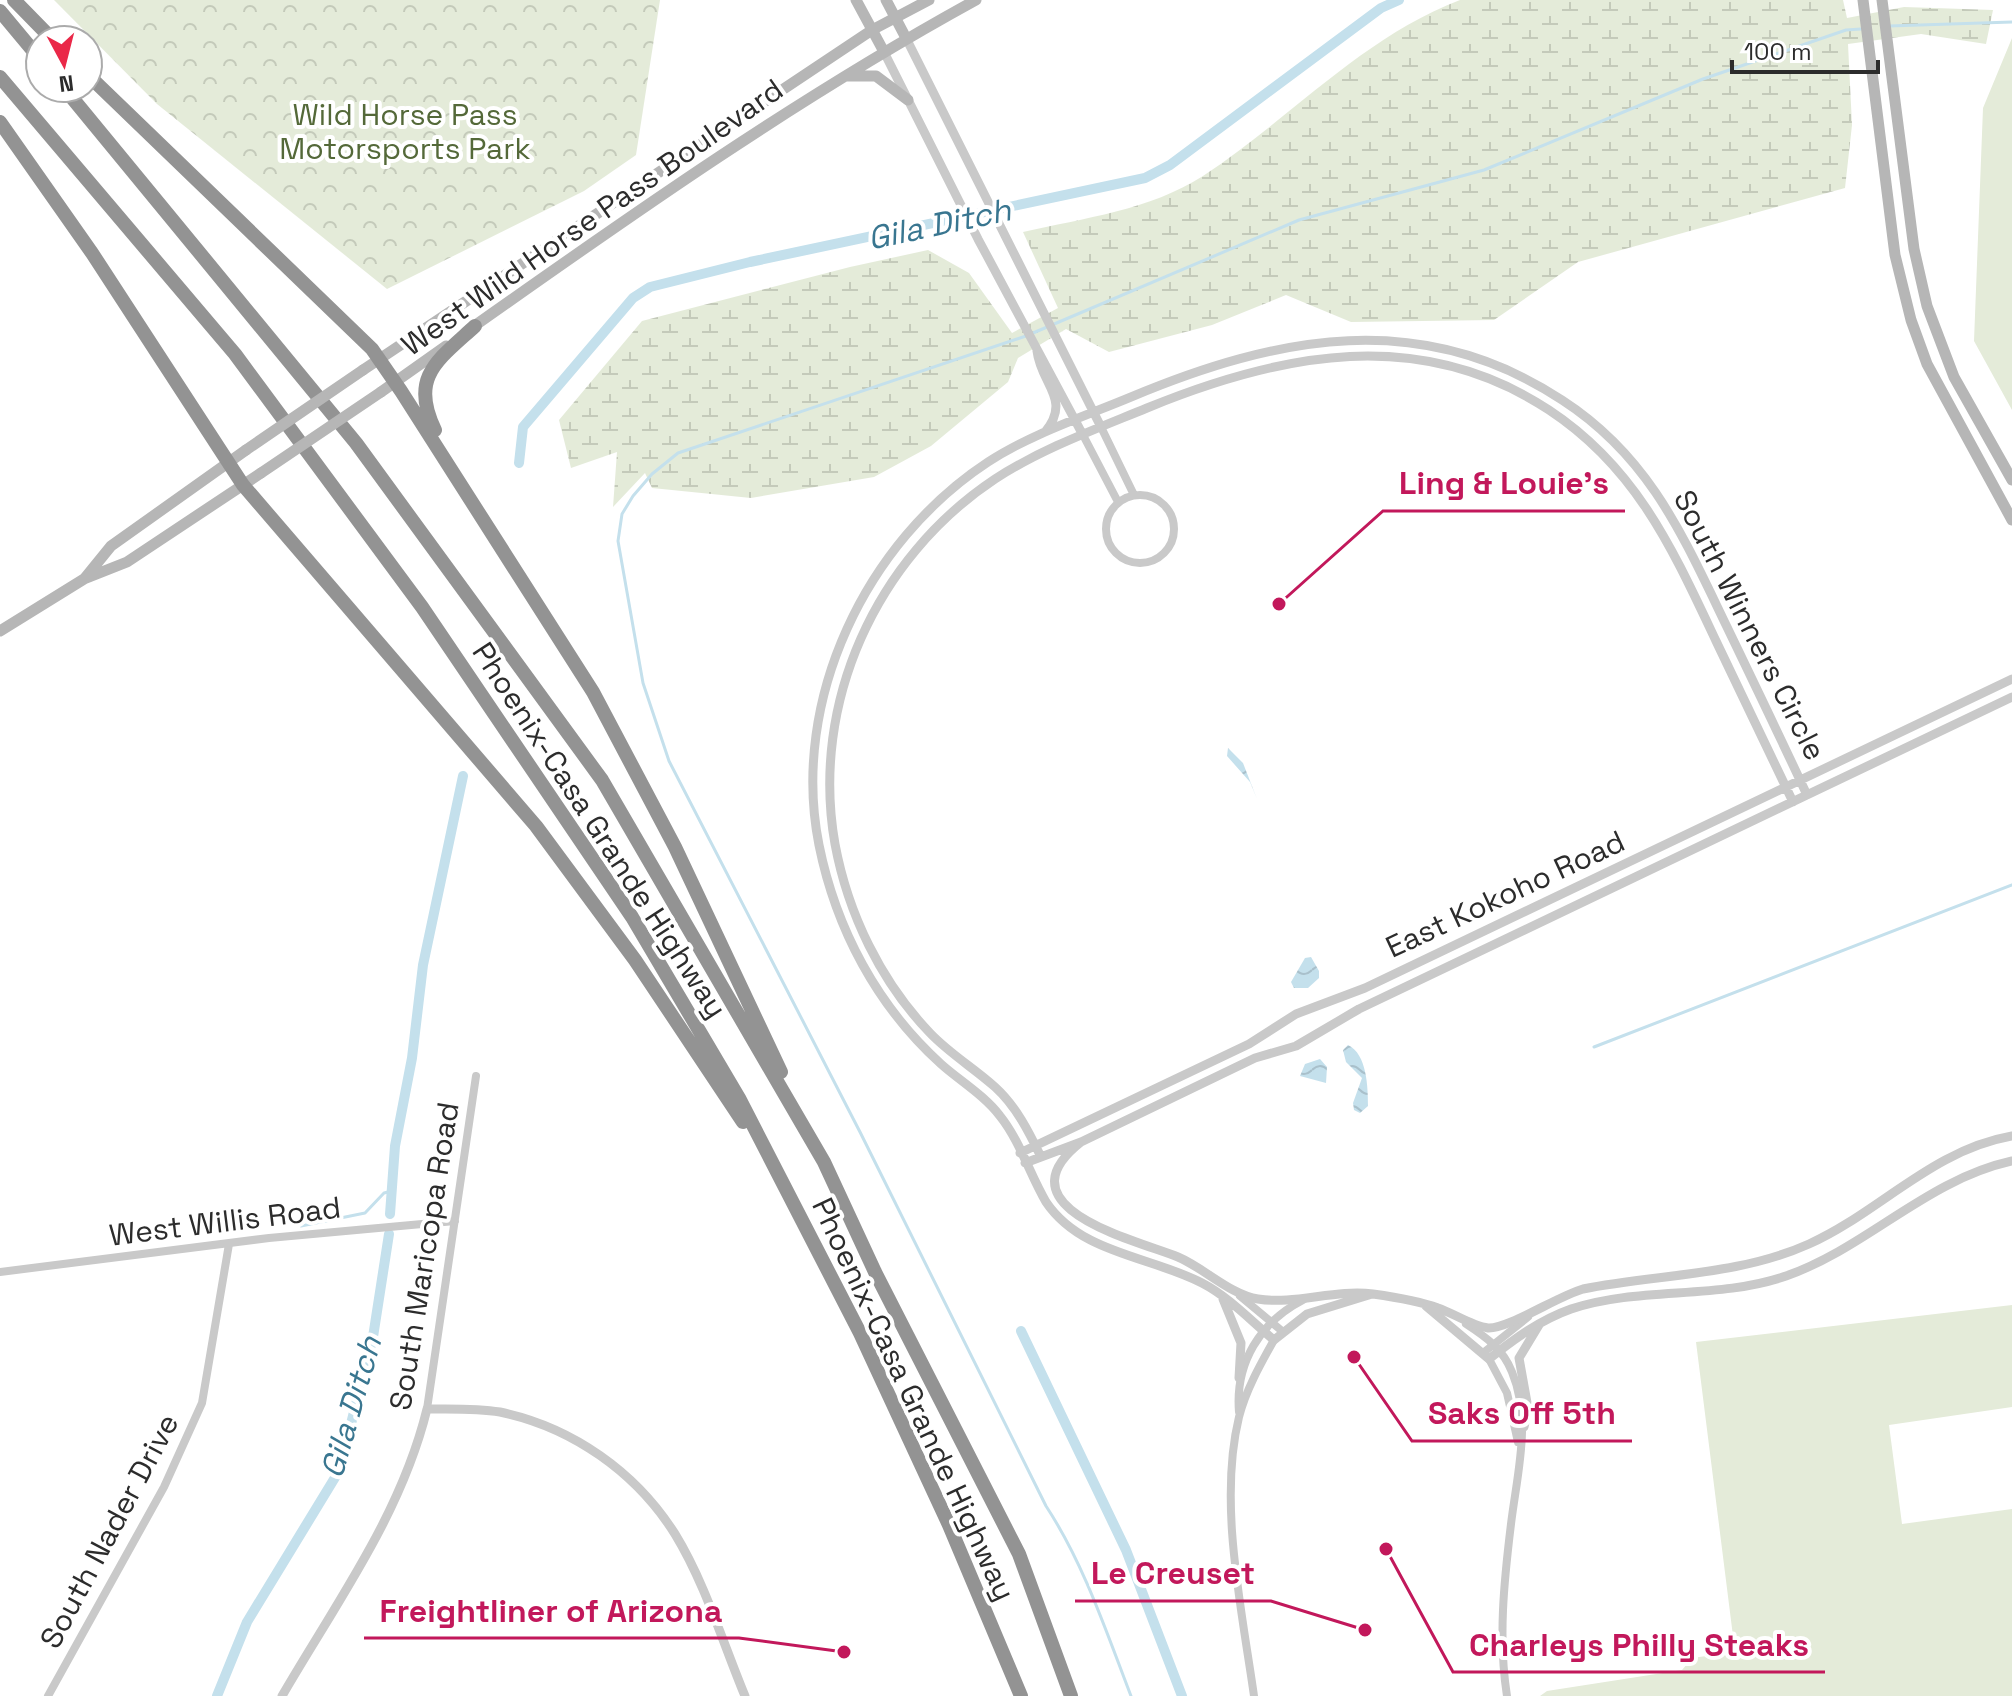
<svg xmlns="http://www.w3.org/2000/svg" width="2012" height="1696" font-family="'Space Grotesk',sans-serif">
	<defs>
		<pattern id="wetland-marsh" width="20" height="14" patternUnits="userSpaceOnUse" patternTransform="scale(2)"><rect width="20" height="14" fill="#e4ebd9"/><path d="M1 5h8M5 5V1M11 12h8M15 12V8" fill="none" stroke="#c4caba"/></pattern>
		<pattern id="park-crowns" width="20" height="18" patternUnits="userSpaceOnUse" patternTransform="scale(2)"><rect width="20" height="18" fill="#e4ebd9"/><path d="M2 6a3 3 0 1 1 6 0M12 15a3 3 0 1 1 6 0" fill="none" stroke="#c4caba"/></pattern>
		<pattern id="water-waves" width="16" height="10" patternUnits="userSpaceOnUse" patternTransform="scale(2)"><rect width="16" height="10" fill="#c4e0ec"/><path d="M0 5q4-4 8 0t8 0" fill="none" stroke="#a9c0cb"/></pattern>
	</defs>
	<rect width="100%" height="100%" fill="#fff"/>
	<path fill="#e4ebd9" d="M2012,38V410L1974,341L1983,108Z
		M2012,1305V1407L1889,1425L1902,1524L2012,1509V1696H1540L1547,1691L1682,1670L1692,1658L1735,1652L1696,1342Z"/>
	<path fill="url(#wetland-marsh)" d="M1460,0H1843L1847,18L1904,7L1993,10L1986,44L1921,34L1848,44L1852,125L1845,188L1578,262L1494,320L1351,322L1286,295L1212,325L1109,352L1066,329L1018,358L1008,382L931,446L874,477L751,498L652,488L645,473L613,507L617,452L571,468L559,420L642,321L850,267L928,250L969,273L1012,333L1058,308L1023,232C1084,218 1150,210 1203,176C1290,119 1361,38 1460,0Z"/>
	<path fill="url(#park-crowns)" d="M54,0H660L636,155L584,191L387,289L157,104Z"/>
	<path fill="url(#water-waves)" d="M1228,748L1243,763L1257,799L1250,782L1227,756Z
		M1311,957L1319,971V978L1308,988H1294L1291,982L1305,958Z
		M1348,1045C1367,1054 1368,1087 1368,1106L1360,1113L1354,1110L1353,1103L1362,1078L1346,1062L1343,1050Z
		M1320,1059L1327,1067L1326,1083L1300,1076L1305,1064Z"/>
	<g fill="none" stroke-linecap="round" stroke-linejoin="round">
		<path stroke="#c4e0ec" stroke-width="3" d="M1889,26L2012,22
			M1033,333L1299,220L1484,170L1703,79L1846,30L1861,29
			M1026,336L678,453L652,474L633,496L622,514L618,541L643,683L669,761L860,1132L1046,1506C1084,1564 1106,1631 1131,1696
			M1594,1047L2012,885
			M301,1226L365,1213L384,1193L392,1191"/>
		<path stroke="#c4e0ec" stroke-width="10" d="M519,463L523,427L633,298L650,287L750,262L1145,178L1170,165L1381,8L1399,0
			M390,1214L395,1146L412,1058L423,965L463,776
			M1021,1331L1126,1550L1182,1696
			M217,1696L247,1622L339,1471L373,1337L389,1234"/>
		<path stroke="#c9c9c9" stroke-width="8" d="M1101,427L1134,495
			M1083,435L1118,502
			M1106 529a34 34 0 1 1 68 0a34 34 0 1 1-68 0Z
			M0,1272L269,1238L455,1221
			M1240,1296L1282,1331
			M1466,1324C1486,1337 1503,1349 1512,1372C1532,1420 1517,1474 1511,1524C1504,1581 1498,1639 1507,1696
			M1483,1353L1528,1317
			M1489,1359L1507,1393L1518,1442
			M427,1409L476,1076
			M1239,1412C1235,1363 1260,1322 1303,1300
			M48,1696L164,1487L202,1403L229,1244
			M1254,1696C1242,1610 1218,1503 1239,1417C1246,1390 1260,1365 1274,1340"/>
		<path stroke="#c9c9c9" stroke-width="9" d="M906,38L1101,427
			M883,50L978,239L1083,435
			M1037,351C1041,385 1072,399 1045,432
			M1081,1142C997,1208 1136,1240 1178,1257C1204,1268 1231,1295 1258,1299C1295,1305 1335,1289 1373,1294C1394,1297 1419,1301 1438,1308C1453,1313 1472,1326 1488,1328C1508,1329 1558,1296 1583,1289C1658,1274 1738,1276 1809,1244C1880,1212 1932,1150 2012,1136
			M1020,1153L1249,1044L1296,1014L1365,988L2012,679
			M1041,1157C1029,1132 1016,1106 995,1087C974,1068 950,1054 930,1033C881,982 848,914 835,844C810,703 876,558 995,479C1041,449 1096,429 1147,408C1281,353 1420,325 1549,410C1637,468 1673,550 1716,641C1742,695 1767,748 1793,802
			M1025,1163L1081,1142L1255,1058L1296,1046L1359,1009L2012,697
			M1372,1294L1307,1314L1274,1340C1251,1321 1229,1297 1202,1283C1150,1256 1081,1254 1046,1202C1030,1175 1020,1141 1000,1116C984,1095 960,1081 941,1064C877,1006 836,929 819,845C790,700 866,542 988,462C1031,434 1083,417 1131,397C1277,336 1421,307 1562,400C1650,457 1683,536 1727,627C1754,683 1781,739 1807,795
			M1223,1299L1241,1343L1239,1378
			M1426,1306L1489,1359C1514,1339 1540,1320 1571,1309C1640,1286 1717,1300 1786,1276C1868,1247 1926,1180 2012,1161
			M1524,1427L1528,1408L1519,1358L1539,1325
			M282,1696C336,1603 401,1515 427,1409C451,1409 476,1408 500,1412C572,1427 636,1472 675,1534C705,1583 723,1643 745,1696"/>
		<path stroke="#b6b6b6" stroke-width="11" d="M856,0L883,50
			M886,0L906,38
			M1863,0L1895,255L1911,320L1927,364L2012,520
			M1882,0L1914,249L1927,306L1954,377L2012,480
			M847,76H876L908,100
			M470,329C634,213 799,97 976,0
			M363,370L872,30L929,0
			M381,392L446,346
			M85,578L111,546L246,450
			M0,631L84,579L127,562L261,473"/>
		<path stroke="#939393" stroke-width="14" d="M14,0L53,40
			M0,11L40,59
			M88,75L372,349L401,391L593,692L675,847L781,1072
			M0,77L235,354L422,607L632,917L739,1098L860,1333L949,1525L1021,1696
			M64,88L356,443L602,780L824,1162L875,1272L1019,1554L1071,1696
			M0,122L92,253L243,485L536,826L635,960L743,1122
			M435,430C409,377 438,360 475,326"/>
		<path stroke="#b6b6b6" stroke-width="11" d="M246,450L363,370
			M261,473L381,392"/>
	</g>
	<g text-anchor="middle" dominant-baseline="central" stroke-width="8" stroke-linejoin="round" paint-order="stroke">
		<g font-size="30" fill="#546939" stroke="#fff">
			<text x="405" y="114">Wild Horse Pass<tspan x="405" dy="34">Motorsports Park</tspan></text>
		</g>
		<g font-size="30" fill="#2c2c2c" stroke="#fff">
			<text transform="translate(592 217) rotate(-35)">West Wild Horse Pass Boulevard</text>
			<text transform="translate(1750 625) rotate(63)">South Winners Circle</text>
			<text transform="translate(600 830) rotate(57)">Phoenix-Casa Grande Highway</text>
			<text transform="translate(1505 894) rotate(-25)">East Kokoho Road</text>
			<text transform="translate(225 1221) rotate(-7)">West Willis Road</text>
			<text transform="translate(424 1256) rotate(-81)">South Maricopa Road</text>
			<text transform="translate(914 1399) rotate(65)">Phoenix-Casa Grande Highway</text>
			<text transform="translate(109 1531) rotate(-62)">South Nader Drive</text>
		</g>
		<g font-size="32" font-style="italic" fill="#397690" stroke="#fff">
			<text transform="translate(939 224) rotate(-12)">Gila Ditch</text>
			<text transform="translate(351 1407) rotate(-74)">Gila Ditch</text>
		</g>
	</g>
	<path fill="none" stroke="#c2185b" stroke-width="3" d="M1279 604L1383 511H1625M1354 1357L1412 1441H1632M1365 1630L1271 1601H1075M844 1652L739 1638H364M1386 1549L1453 1672H1825"/>
	<g fill="#c2185b" stroke="#fff" stroke-width="3">
		<circle cx="1279" cy="604" r="8"/>
		<circle cx="1354" cy="1357" r="8"/>
		<circle cx="1365" cy="1630" r="8"/>
		<circle cx="844" cy="1652" r="8"/>
		<circle cx="1386" cy="1549" r="8"/>
	</g>
	<g font-size="32" text-anchor="middle" font-weight="bold" fill="#c2185b" stroke="#fff" stroke-width="8" stroke-linejoin="round" paint-order="stroke">
		<text x="1504" y="494">Ling &amp; Louie's</text>
		<text x="1522" y="1424">Saks Off 5th</text>
		<text x="1173" y="1584">Le Creuset</text>
		<text x="551" y="1622">Freightliner of Arizona</text>
		<text x="1639" y="1656">Charleys Philly Steaks</text>
	</g>
	<g transform="translate(64 64) rotate(173)"><circle r="38" fill="#ffffff" stroke="#ababab" stroke-width="2"/>
	<path d="M0-6L14 30L0 20L-14 30Z" fill="#ea2848"/>
	<text y="-12" font-size="22" font-weight="bold" text-anchor="middle" fill="#2c2c2c">N</text>
	</g>
	<path d="M1732 60v12h146v-12" fill="none" stroke="#2c2c2c" stroke-width="4"/>
	<text x="1744" y="60" font-size="24" fill="#2c2c2c" stroke="#ffffff" stroke-width="6" paint-order="stroke">100 m</text>
</svg>
